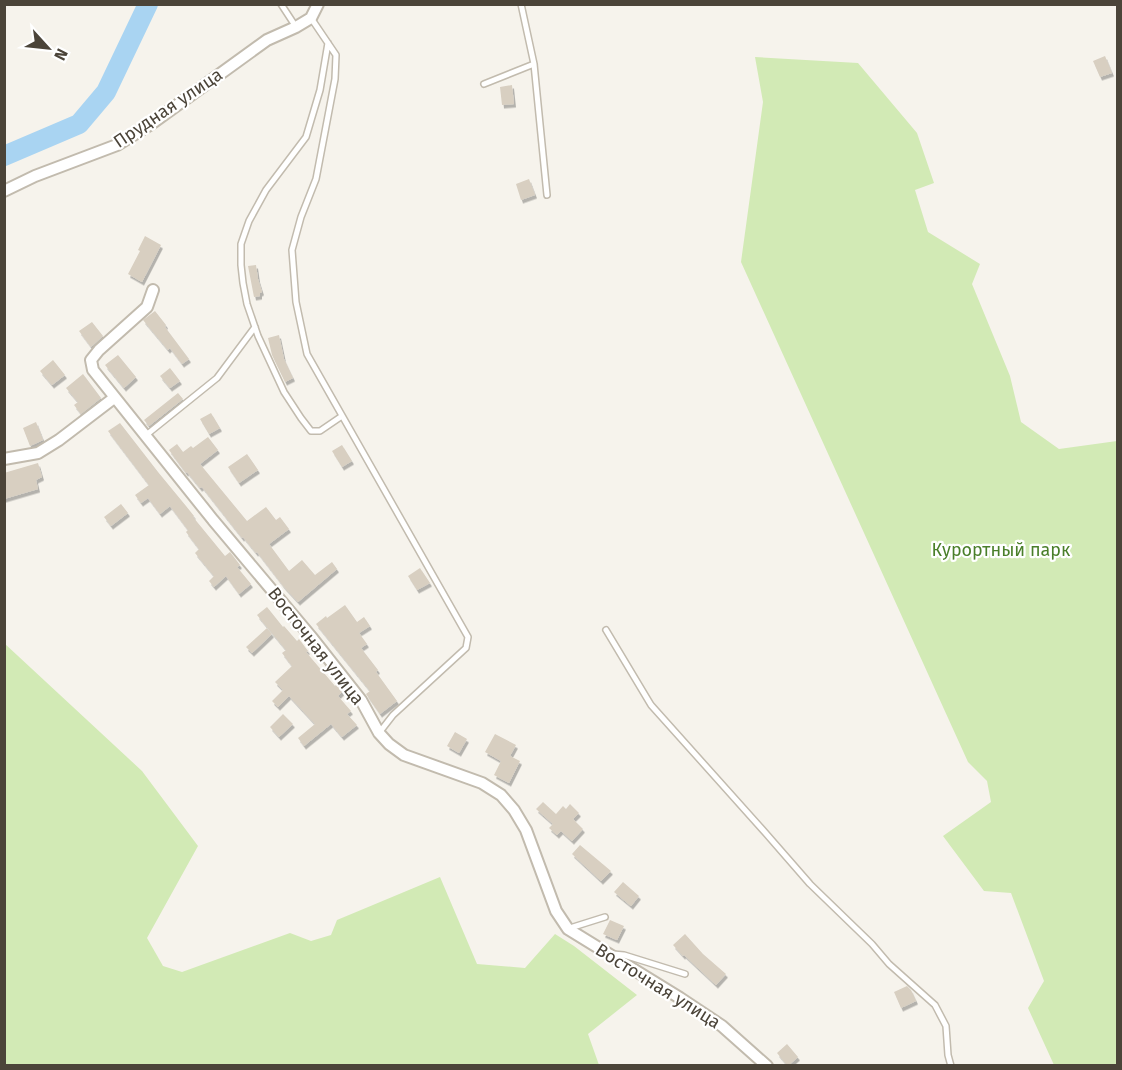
<svg xmlns="http://www.w3.org/2000/svg" width="1122" height="1070" font-family="'Fira Sans',sans-serif">
	<defs>
		<filter id="shadow"><feDropShadow dx="2" dy="3.5" stdDeviation="0" flood-color="#0004"/></filter>
	</defs>
	<rect width="100%" height="100%" fill="#f6f3ec"/>
	<path fill="#d2eab5" d="M755,57L858,63L917,133L934,183L915,190L928,232L980,264L972,284L1010,376L1021,422L1059,449L1117,441V1065H1054L1028,1008L1044,981L1011,893L984,891L943,836L991,802L987,781L968,762L741,262L763,102Z
		M4,643L142,771L198,846L147,938L163,966L182,972L290,933L311,941L331,935L337,920L440,877L477,964L525,968L555,934L574,946L637,995L588,1034L599,1065H5Z"/>
	<g fill="none" stroke-linecap="round" stroke-linejoin="round">
		<path stroke="#a9d4f2" stroke-width="20" d="M4,156L79,124L106,92L148,4"/>
	</g>
	<path fill="#d8cfc1" filter="url(#shadow)" d="M1105,56L1112,73L1100,77L1093,61Z
		M512,85L514,104L502,105L500,87Z
		M529,179L535,195L521,200L516,184Z
		M145,236L161,245L142,282L128,274L140,251L138,250Z
		M256,265L258,279L262,292L260,293V296L254,297L248,266Z
		M155,311L166,325L165,327L189,359L182,364L170,348L168,350L143,320Z
		M92,322L103,336L91,347L79,331Z
		M279,335L284,359L293,378L285,382L272,355L268,338Z
		M118,355L136,377L124,388L105,365Z
		M53,360L65,375L52,385L40,371Z
		M170,368L180,381L170,388L160,376Z
		M83,374L101,398L81,414L74,405L78,402L66,388Z
		M178,393L183,399L149,426L144,420Z
		M211,413L220,428L209,434L200,419Z
		M36,422L43,440L30,446L23,428Z
		M120,423L158,472L186,506L194,516L193,517L225,556L230,552L240,565L237,567L251,584L239,594L226,576L214,587L209,581L214,576L195,553L199,549L186,532L188,530L170,506L160,514L148,498L141,503L135,495L149,485L108,431Z
		M208,437L218,450L200,464L247,521L266,507L276,520L280,517L289,529L269,544L289,571L302,560L315,575L332,562L337,569L298,602L284,587L257,552L256,553L243,537L242,538L202,487L200,488L187,472L186,473L169,450L177,444L183,452L191,446L193,448Z
		M342,445L352,461L342,467L332,451Z
		M247,454L258,470L239,483L228,467Z
		M38,463L42,477L36,480L38,489L4,499V473Z
		M121,504L128,513L111,526L104,517Z
		M420,568L430,583L417,590L408,576Z
		M345,605L357,622L364,617L370,626L359,633L367,644L361,648L378,670L376,672L397,701L380,714L366,694L370,691L316,624L326,616L327,618Z
		M267,607L283,627L284,626L297,641L299,639L308,651L306,652L335,686L337,684L343,691L338,696L351,711L347,714L357,725L342,737L331,724L304,746L298,738L315,724L289,696L278,707L272,701L283,690L275,682L292,666L282,653L286,650L257,615Z
		M267,628L272,634L252,653L246,647Z
		M283,714L293,724L279,737L270,727Z
		M455,732L467,739L459,753L447,746Z
		M495,734L516,745L510,756L520,761L509,783L494,775L501,761L485,752Z
		M543,802L556,814L563,806L566,809L570,804L579,813L573,819L583,829L572,841L561,831L557,835L549,828L553,824L536,809Z
		M580,845L611,871L601,881L572,854Z
		M623,882L639,896L631,906L614,892Z
		M610,920L624,926L617,940L603,934Z
		M685,934L703,954L726,974L716,985L684,955L683,956L673,945Z
		M907,986L911,990L916,1001L901,1008L894,992Z
		M787,1044L798,1057L789,1065H787L777,1053Z"/>
	<g fill="none" stroke-linecap="round" stroke-linejoin="round">
		<g stroke="#c2bbae" stroke-width="8">
			<path id="lane" d="M281,4L296,27
				M521,4L534,64L547,195
				M311,18L336,55L335,79L316,179L301,217L292,250L296,302L307,354L468,637L466,648L393,715L379,733
				M328,43L320,90L306,137L266,190L249,221L241,244V265L243,283L247,304L258,336L284,392L301,418L311,431H320L342,416
				M484,84L534,64
				M145,436L217,378L255,327
				M606,630L651,705L762,829L810,884L872,944L889,964L935,1005L946,1026L948,1055L951,1066
				M570,928L605,917
				M613,954L624,955L685,974"/>
		</g>
		<g stroke="#c2bbae" stroke-width="14">
			<path id="street" d="M4,191L35,176L117,145L151,124L267,40L296,27L311,18L318,4
				M153,290L147,307L99,350L91,360L93,370L213,520L313,639L361,700L379,733L389,744L404,755L482,783L501,795L514,810L526,830L556,911L568,929L680,998L722,1026L767,1066
				M4,459L38,453L59,440L114,398"/>
		</g>
		<use href="#lane" stroke="#fff" stroke-width="5"/>
		<use href="#street" stroke="#fff" stroke-width="10"/>
	</g>
	<g text-anchor="middle" dominant-baseline="central" stroke-width="4.5" stroke-linejoin="round" paint-order="stroke">
		<g font-size="18" fill="#4b4439" stroke="#fff">
			<text transform="translate(168 108) rotate(-34)">Прудная улица</text>
			<text transform="translate(316 646) rotate(52)">Восточная улица</text>
			<text transform="translate(658 986) rotate(32)">Восточная улица</text>
		</g>
		<g font-size="18" fill="#4a7f2a" stroke="#fff">
			<text x="1001" y="550">Курортный парк</text>
		</g>
	</g>
	<rect width="1122" height="1070" fill="none" stroke="#4b4439" stroke-width="12"/>
	<g transform="translate(48 48) rotate(117)" stroke="#ffffff" stroke-width="4.5" paint-order="stroke">
	<path d="M0-4.5L10 22L0 15L-10 22Z" fill="#4b4439"/>
	<text y="-9" font-size="16" font-weight="bold" text-anchor="middle" fill="#4b4439">N</text>
	</g>
</svg>
